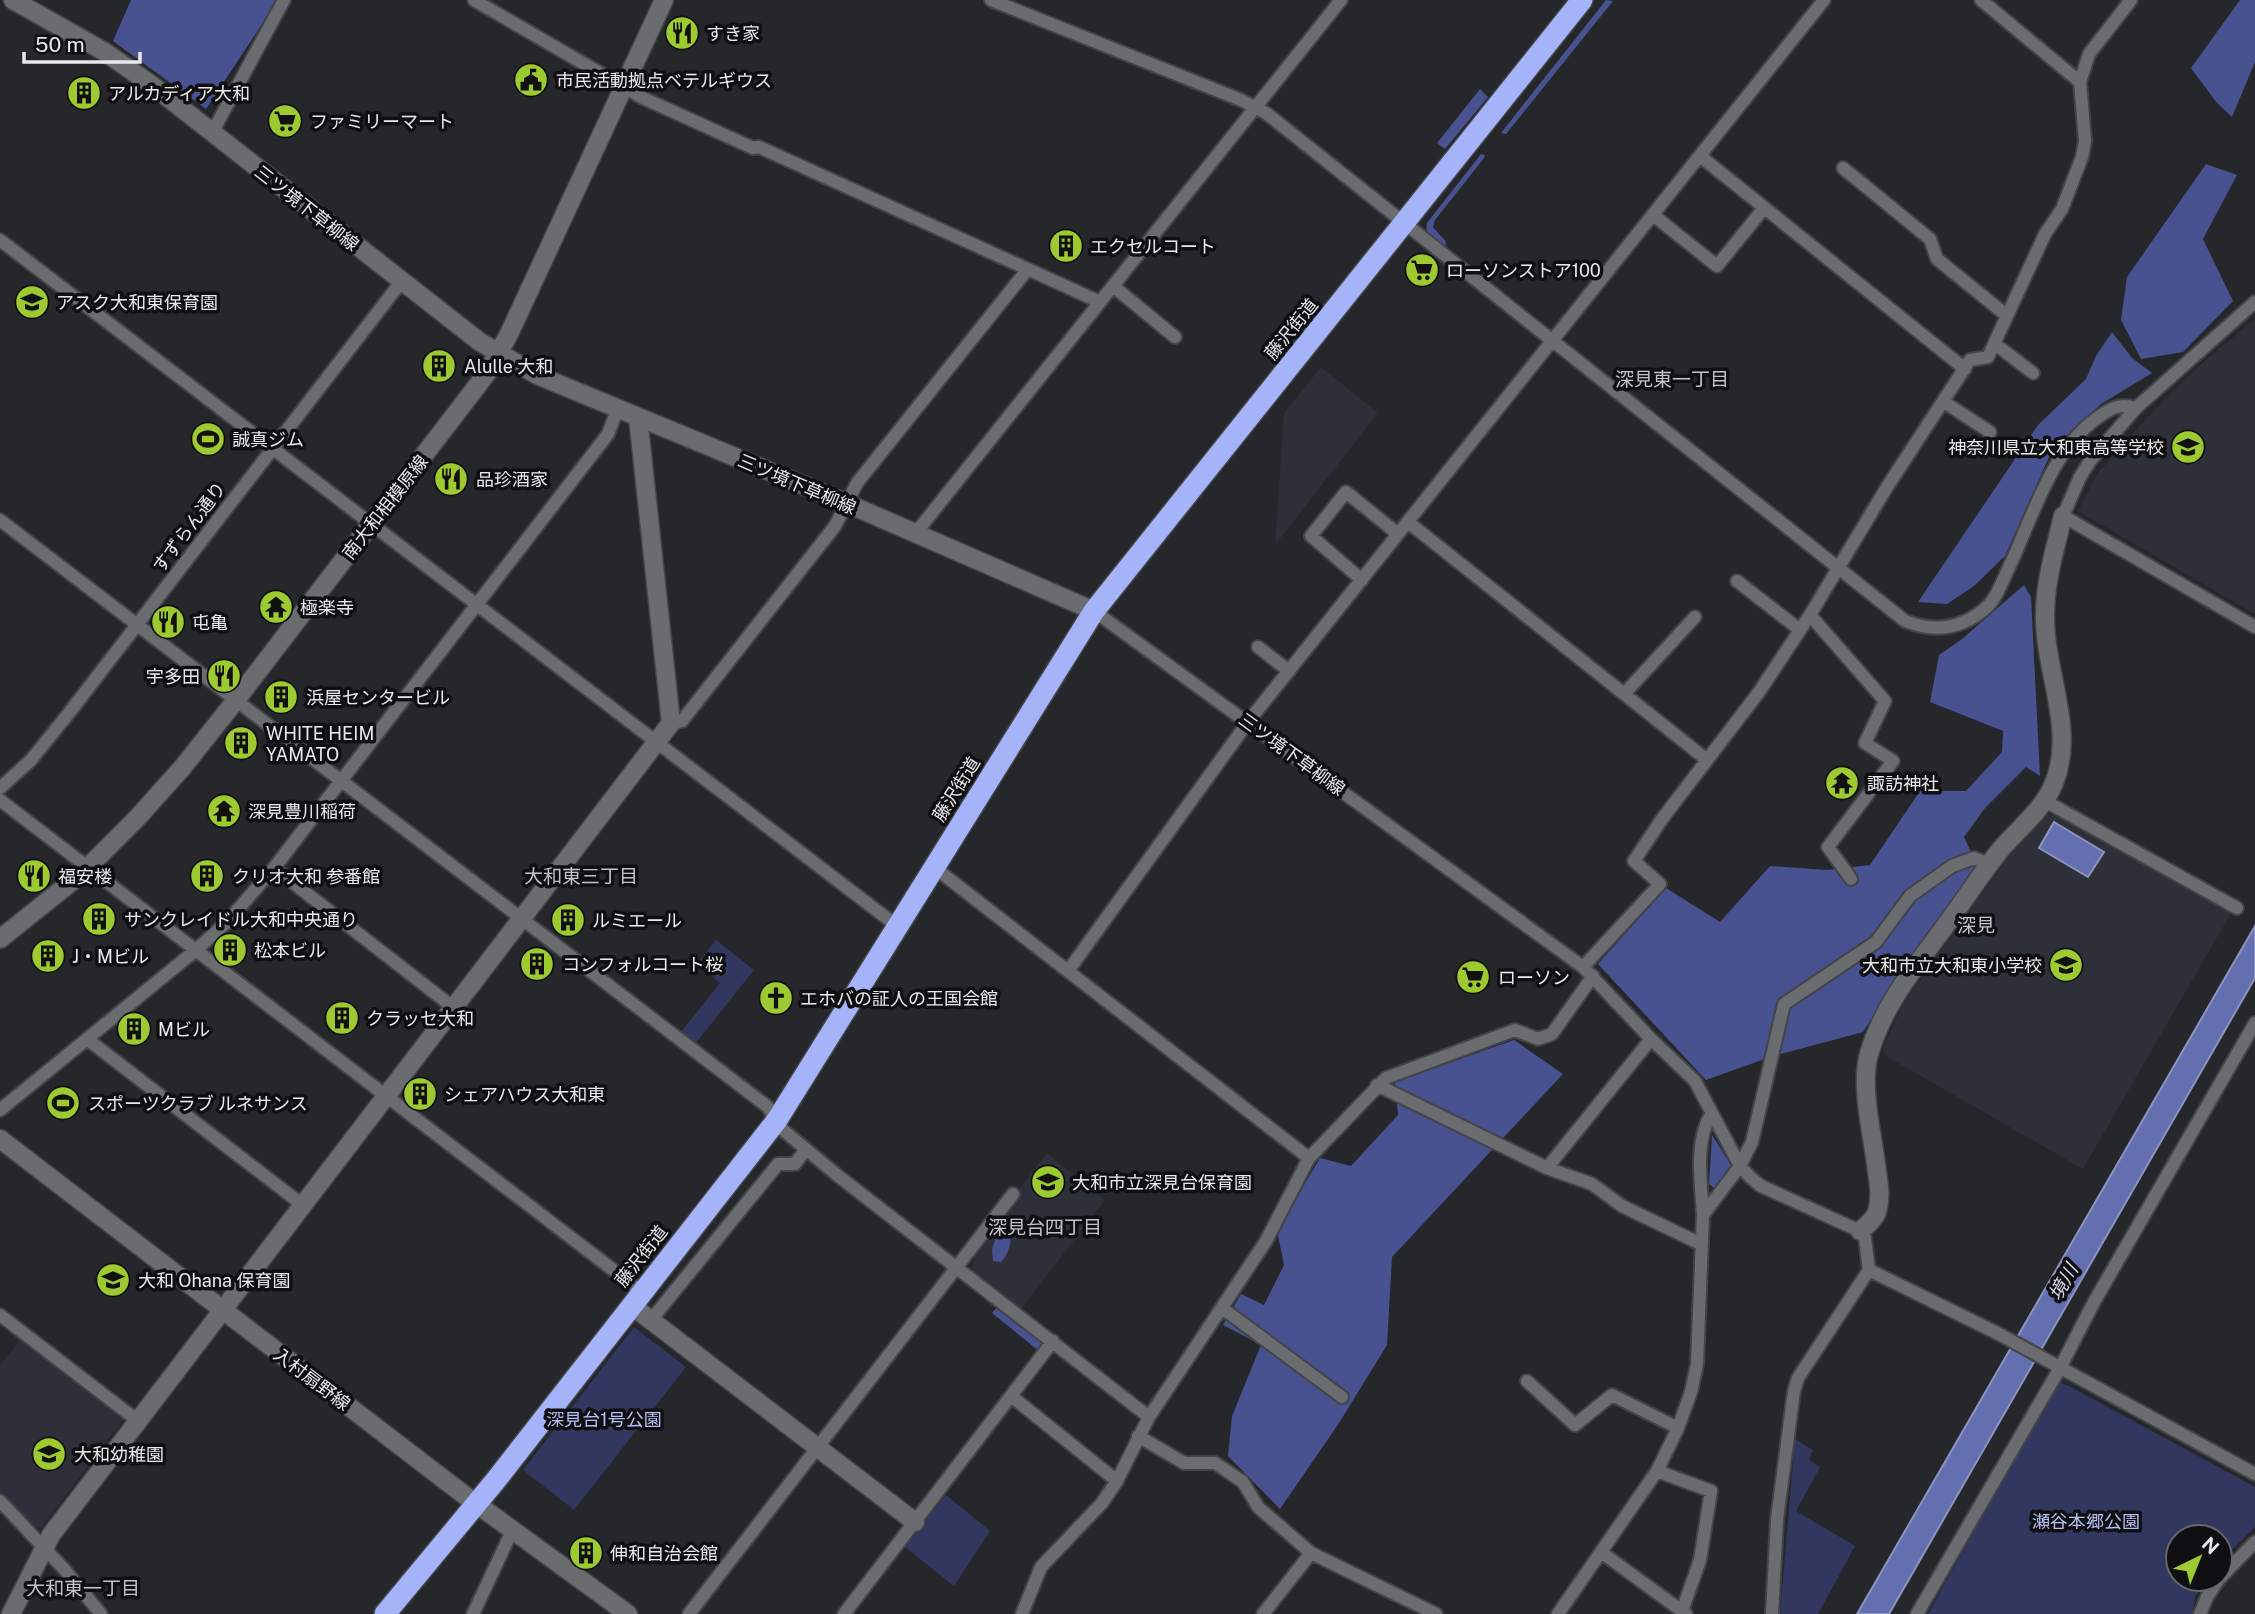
<svg xmlns="http://www.w3.org/2000/svg" width="2255" height="1614" font-family="'Public Sans','Noto Sans JP',sans-serif">
	<rect width="100%" height="100%" fill="#26272b"/>
	<path fill="#2e3039" d="M2255,319V614L2078,511L2097,474L2145,420L2202,363Z
		M1321,367L1378,413L1275,545L1284,413Z
		M2055,813L2231,913L2083,1169L1886,1056L1883,1050L1901,1007L1960,924L2020,841L2048,814Z
		M1047,1153L1105,1200L1021,1309L972,1270L977,1245Z
		M22,1338L126,1416L41,1528L36,1527L0,1492V1365Z"/>
	<path fill="#31375e" d="M716,940L754,970L695,1044L681,1032L720,983L697,964Z
		M634,1327L686,1367L574,1510L523,1470Z
		M2057,1382L2069,1386L2255,1487V1527L2220,1562V1537H2178V1579H2207L2195,1597L2192,1614H1928Z
		M1795,1439L1813,1450L1809,1460L1820,1467L1796,1511L1855,1546L1818,1614H1780Z
		M946,1495L990,1531L954,1586L905,1547Z"/>
	<path fill="#495290" d="M131,0H278L206,109L113,41Z
		M1606,0L1613,1L1506,134L1501,133Z
		M2240,0H2255V62L2232,117L2217,103L2191,68Z
		M1480,89L1488,97L1445,149L1437,143Z
		M1481,154L1485,155L1484,158L1435,220L1433,227L1446,242L1445,248L1426,233L1427,223Z
		M2206,164L2237,175L2203,239L2233,301L2183,352L2141,359L2121,320L2127,277Z
		M2112,332L2132,358L2152,373L2101,404L2053,448L2005,556L1974,586L1947,604L1918,602L2038,425L2086,379L2096,356Z
		M2024,585L2031,597L2040,776L2026,767L1985,808L1964,837L1979,869L1916,949L1863,1032L1773,1056L1706,1080L1598,964L1666,888L1720,922L1770,866L1827,870L1870,865L1920,791H1966L2002,752L2003,731L1930,702L1939,655L1962,639Z
		M1514,1040L1563,1074L1392,1257L1387,1345L1339,1423L1280,1509L1228,1456L1232,1416L1261,1345L1223,1325L1241,1294L1264,1305L1284,1265L1277,1231L1320,1158L1351,1166L1398,1115L1395,1082Z
		M1712,1135L1731,1165V1170L1714,1188L1709,1184Z
		M1005,1222C1014,1234 1011,1252 1001,1262L993,1261L992,1250L999,1226Z
		M1000,1304L1047,1341L1039,1351L992,1313Z"/>
	<path fill="#636fae" stroke="#8b94c1" stroke-width="2" d="M2054,822L2104,852L2088,877L2039,848Z
		M2255,926V978L1889,1614H1857Z"/>
	<g fill="none" stroke-linecap="round" stroke-linejoin="round">
		<g stroke="#434447" stroke-width="16">
			<path id="street" d="M474,0L643,98L753,148L759,147L1100,302
				M991,0L1241,100L1266,113L1905,621C1935,633 1963,629 1988,606C1998,596 2004,577 2011,563C2033,515 2052,450 2097,418C2111,408 2119,403 2136,408
				M1981,0L2080,82
				M212,133L284,0
				M1700,156L1965,369
				M1843,168L1930,239L1937,259L2006,315
				M1653,215L1717,266L1764,208
				M0,240L897,926
				M1113,286L1175,337
				M2255,302L2136,408L2090,461L2080,477L2063,516L2255,627
				M1995,344L2033,373
				M1944,402L1990,432
				M0,520L768,1107L783,1130L837,1175L1149,1417
				M1408,522L1707,760
				M915,534L1341,0
				M1362,580L1311,536L1346,492L1398,534
				M1737,581L1800,630
				M1094,611L1583,967L1651,1039L1695,1081L1740,1166L1751,1178L1761,1186L1860,1231L1865,1238L1869,1270L1997,1333L2255,1474
				M1810,615L1885,701L1865,743L1893,761L1828,847L1851,879
				M1258,647L1289,671
				M1624,694L1695,617
				M671,723L682,721L835,526L857,483L1027,270
				M0,788L31,760L69,713L401,282
				M0,800L642,1292
				M2045,801L2237,908
				M274,868L454,1008
				M935,868L1309,1158
				M1583,967L1660,884L1634,861L1662,819L1759,692L1810,615L1887,487L1970,360L1988,357L2045,234L2062,209L2082,157L2085,141L2080,82L2089,54L2131,0
				M1068,971L1248,722L1824,0
				M87,1039L304,1206
				M1651,1039L1547,1168L1592,1184L1622,1206L1701,1244
				M1377,1085L1547,1168
				M0,1110L196,950L227,922L274,868L608,434L618,408
				M1703,1215C1701,1183 1694,1140 1712,1113
				M1222,1308L1342,1397
				M0,1315L138,1421
				M651,1320L778,1164H795L806,1149
				M1527,1381L1575,1425L1612,1395L1678,1428
				M1011,1396L1117,1481
				M1138,1436L1184,1463H1215L1243,1482L1258,1507L1311,1553L1436,1614
				M1657,1471L1711,1491L1700,1560L1682,1611
				M0,1501L64,1569L101,1614
				M1601,1552L1686,1614
				M2220,1578L2255,1542
				M473,1614L512,1531
				M689,1614L1013,1194
				M844,1614L1053,1341
				M1022,1614L1041,1567L1102,1503L1117,1481L1149,1417L1266,1241L1309,1158L1386,1078L1515,1030L1538,1039L1552,1034L1593,976
				M1263,1614L1311,1553
				M1558,1614L1657,1471L1678,1428L1691,1392L1697,1364L1703,1215L1740,1166L1752,1142L1784,1004L1876,942L1910,896L1952,866L1974,858L1989,864
				M1772,1614L1777,1519L1794,1391L1798,1378L1869,1270
				M1917,1614L2060,1368L2094,1302L2255,1023
				M2200,1614L2207,1597L2219,1579"/>
		</g>
		<g stroke="#434447" stroke-width="21">
			<path id="secondary" d="M13,0L105,52L153,86L480,342L537,375L846,503L1094,611
				M0,939L80,875L139,816L182,768L236,700L487,373L509,334L664,0
				M0,1139L463,1494L628,1614
				M1860,1231C1866,1226 1874,1220 1877,1212C1882,1196 1878,1181 1876,1164C1872,1132 1860,1085 1869,1054C1884,1002 1920,961 1951,918C1968,895 1983,871 2001,849C2019,828 2044,809 2054,783C2076,730 2044,670 2045,615C2045,582 2055,549 2063,516
				M631,1305L915,1522
				M11,1614L51,1535L671,723L638,417"/>
		</g>
		<g stroke="#434447" stroke-width="24">
			<path id="highway" d="M385,1614L496,1480L777,1120L1094,611L1582,0"/>
		</g>
		<use href="#street" stroke="#6b6c70" stroke-width="12"/>
		<use href="#secondary" stroke="#6b6c70" stroke-width="18"/>
		<use href="#highway" stroke="#a5b3f9" stroke-width="21"/>
	</g>
	<defs>
		<g id="restaurant-disc" transform="scale(1.75)"><circle r="9.5" fill="#9dca30" stroke="#101012"/><path d="M-5-6h1v4h1v-4h1v4h1v-4h1v5L-1.5 .5V6h-2V.5L-5-1ZM5-6V6H3V1.5H1.5Q1.5-4 5-6Z" fill="#111"/></g>
		<g id="civic-disc" transform="scale(1.75)"><circle r="9.5" fill="#9dca30" stroke="#101012"/><path d="M-.6-6.5H3V-4.5H.6V-3L4-1V1h2V6H-6V1h2V-1L-.6-3ZM-1.2 2.5V6h2.4V2.5Z" fill="#111"/></g>
		<g id="building-disc" transform="scale(1.75)"><circle r="9.5" fill="#9dca30" stroke="#101012"/><path d="M-4-6H4V6H1V3H-1V6H-4ZM-2.5-4.3h1.7v1.8h-1.7ZM.8-4.3h1.7v1.8H.8ZM-2.5-1h1.7V.8h-1.7ZM.8-1h1.7V.8H.8Z" fill="#111"/></g>
		<g id="supermarket-disc" transform="scale(1.75)"><circle r="9.5" fill="#9dca30" stroke="#101012"/><path d="M-6-5.5h2.5l.6 2H6L4.5 2H-2.5L-4.4-4H-6ZM-1.5 3.2a1.3 1.3 0 1 0 .1 0ZM3 3.2a1.3 1.3 0 1 0 .1 0Z" fill="#111"/></g>
		<g id="school-disc" transform="scale(1.75)"><circle r="9.5" fill="#9dca30" stroke="#101012"/><path d="M0-5L7-2L0 1L-7-2ZM-4 1L0 2.5L4 1V4Q0 6-4 4Z" fill="#111"/></g>
		<g id="stadium-disc" transform="scale(1.75)"><circle r="9.5" fill="#9dca30" stroke="#101012"/><path d="M0-5a6.5 5 0 1 0 0 10a6.5 5 0 1 0 0-10ZM-3.5-1.8h7v3.6h-7Z" fill="#111"/></g>
		<g id="temple-disc" transform="scale(1.75)"><circle r="9.5" fill="#9dca30" stroke="#101012"/><path d="M0-6L5-2H3V0L6.5 2.5H4V6H1.5V3h-3V6H-4V2.5H-6.5L-3 0V-2H-5Z" fill="#111"/></g>
		<g id="church-disc" transform="scale(1.75)"><circle r="9.5" fill="#9dca30" stroke="#101012"/><path d="M-1.2-6h2.4v3.5h3.3v2.4h-3.3V6h-2.4V-.1h-3.3v-2.4h3.3Z" fill="#111"/></g>
	</defs>
	<g fill-rule="evenodd">
		<use href="#restaurant-disc" x="682" y="33"/>
		<use href="#civic-disc" x="531" y="80"/>
		<use href="#building-disc" x="84" y="93"/>
		<use href="#supermarket-disc" x="285" y="121"/>
		<use href="#building-disc" x="1066" y="246"/>
		<use href="#supermarket-disc" x="1422" y="270"/>
		<use href="#school-disc" x="32" y="302"/>
		<use href="#building-disc" x="439" y="366"/>
		<use href="#stadium-disc" x="208" y="439"/>
		<use href="#school-disc" x="2188" y="447"/>
		<use href="#restaurant-disc" x="451" y="479"/>
		<use href="#temple-disc" x="276" y="607"/>
		<use href="#restaurant-disc" x="168" y="622"/>
		<use href="#restaurant-disc" x="224" y="676"/>
		<use href="#building-disc" x="281" y="697"/>
		<use href="#building-disc" x="241" y="743"/>
		<use href="#temple-disc" x="1842" y="783"/>
		<use href="#temple-disc" x="224" y="811"/>
		<use href="#restaurant-disc" x="34" y="876"/>
		<use href="#building-disc" x="207" y="876"/>
		<use href="#building-disc" x="99" y="919"/>
		<use href="#building-disc" x="568" y="920"/>
		<use href="#building-disc" x="230" y="950"/>
		<use href="#building-disc" x="48" y="956"/>
		<use href="#building-disc" x="537" y="964"/>
		<use href="#school-disc" x="2066" y="965"/>
		<use href="#supermarket-disc" x="1473" y="977"/>
		<use href="#church-disc" x="776" y="998"/>
		<use href="#building-disc" x="342" y="1018"/>
		<use href="#building-disc" x="134" y="1029"/>
		<use href="#building-disc" x="420" y="1094"/>
		<use href="#stadium-disc" x="63" y="1103"/>
		<use href="#school-disc" x="1048" y="1182"/>
		<use href="#school-disc" x="113" y="1280"/>
		<use href="#school-disc" x="49" y="1454"/>
		<use href="#building-disc" x="586" y="1553"/>
	</g>
	<g text-anchor="middle" dominant-baseline="central" stroke-width="7" stroke-linejoin="round" paint-order="stroke">
		<g font-size="18" fill="#e9e9ec" stroke="#101012" text-anchor="start">
			<text x="706" y="33">すき家</text>
			<text x="556" y="80">市民活動拠点ベテルギウス</text>
			<text x="108" y="93">アルカディア大和</text>
			<text x="310" y="121">ファミリーマート</text>
			<text x="1090" y="246">エクセルコート</text>
			<text x="1446" y="270">ローソンストア100</text>
			<text x="56" y="302">アスク大和東保育園</text>
			<text x="464" y="366">Alulle 大和</text>
			<text x="232" y="439">誠真ジム</text>
			<text x="2164" y="447" text-anchor="end">神奈川県立大和東高等学校</text>
			<text x="476" y="479">品珍酒家</text>
			<text x="300" y="607">極楽寺</text>
			<text x="192" y="622">屯亀</text>
			<text x="200" y="676" text-anchor="end">宇多田</text>
			<text x="306" y="697">浜屋センタービル</text>
			<text x="266" y="733">WHITE HEIM<tspan x="266" dy="21">YAMATO</tspan></text>
			<text x="1867" y="783">諏訪神社</text>
			<text x="248" y="811">深見豊川稲荷</text>
			<text x="58" y="876">福安楼</text>
			<text x="232" y="876">クリオ大和 参番館</text>
			<text x="124" y="919">サンクレイドル大和中央通り</text>
			<text x="592" y="920">ルミエール</text>
			<text x="254" y="950">松本ビル</text>
			<text x="72" y="956">J・Mビル</text>
			<text x="562" y="964">コンフォルコート桜</text>
			<text x="2042" y="965" text-anchor="end">大和市立大和東小学校</text>
			<text x="1498" y="977">ローソン</text>
			<text x="800" y="998">エホバの証人の王国会館</text>
			<text x="366" y="1018">クラッセ大和</text>
			<text x="158" y="1029">Mビル</text>
			<text x="444" y="1094">シェアハウス大和東</text>
			<text x="88" y="1103">スポーツクラブ ルネサンス</text>
			<text x="1072" y="1182">大和市立深見台保育園</text>
			<text x="138" y="1280">大和 Ohana 保育園</text>
			<text x="74" y="1454">大和幼稚園</text>
			<text x="610" y="1553">伸和自治会館</text>
		</g>
		<g font-size="18" fill="#e9e9ec" stroke="#101012">
			<text transform="translate(307 208) rotate(38)">三ツ境下草柳線</text>
			<text transform="translate(1291 329) rotate(-51)">藤沢街道</text>
			<text transform="translate(797 484) rotate(23)">三ツ境下草柳線</text>
			<text transform="translate(385 507) rotate(-52)">南大和相模原線</text>
			<text transform="translate(189 527) rotate(-53)">すずらん通り</text>
			<text transform="translate(1292 754) rotate(36)">三ツ境下草柳線</text>
			<text transform="translate(956 789) rotate(-58)">藤沢街道</text>
			<text transform="translate(641 1256) rotate(-52)">藤沢街道</text>
			<text transform="translate(312 1379) rotate(37)">入村扇野線</text>
		</g>
		<g font-size="18" fill="#b4bff6" stroke="#101012">
			<text x="604" y="1419">深見台1号公園</text>
			<text x="2086" y="1521">瀬谷本郷公園</text>
		</g>
		<g font-size="19" fill="#c2c3c7" stroke="#101012">
			<text x="1672" y="379">深見東一丁目</text>
			<text x="581" y="876">大和東三丁目</text>
			<text x="1976" y="925">深見</text>
			<text x="1045" y="1227">深見台四丁目</text>
			<text x="83" y="1588">大和東一丁目</text>
		</g>
		<g font-size="19" font-style="italic" fill="#d7dcee" stroke="#101012">
			<text transform="translate(2063 1282) rotate(-60)">境川</text>
		</g>
	</g>
	<g transform="translate(2199 1558) rotate(43)"><circle r="33" fill="#101012" stroke="#676769" stroke-width="2"/>
	<path d="M0-5L12 26L0 18L-12 26Z" fill="#9dca30"/>
	<text y="-10" font-size="19" font-weight="bold" text-anchor="middle" fill="#e9e9ec">N</text>
	</g>
	<path d="M24 52v10h116v-10" fill="none" stroke="#e9e9ec" stroke-width="3.5"/>
	<text x="35" y="52" font-size="21" fill="#e9e9ec" stroke="#101012" stroke-width="5" paint-order="stroke">50 m</text>
</svg>
